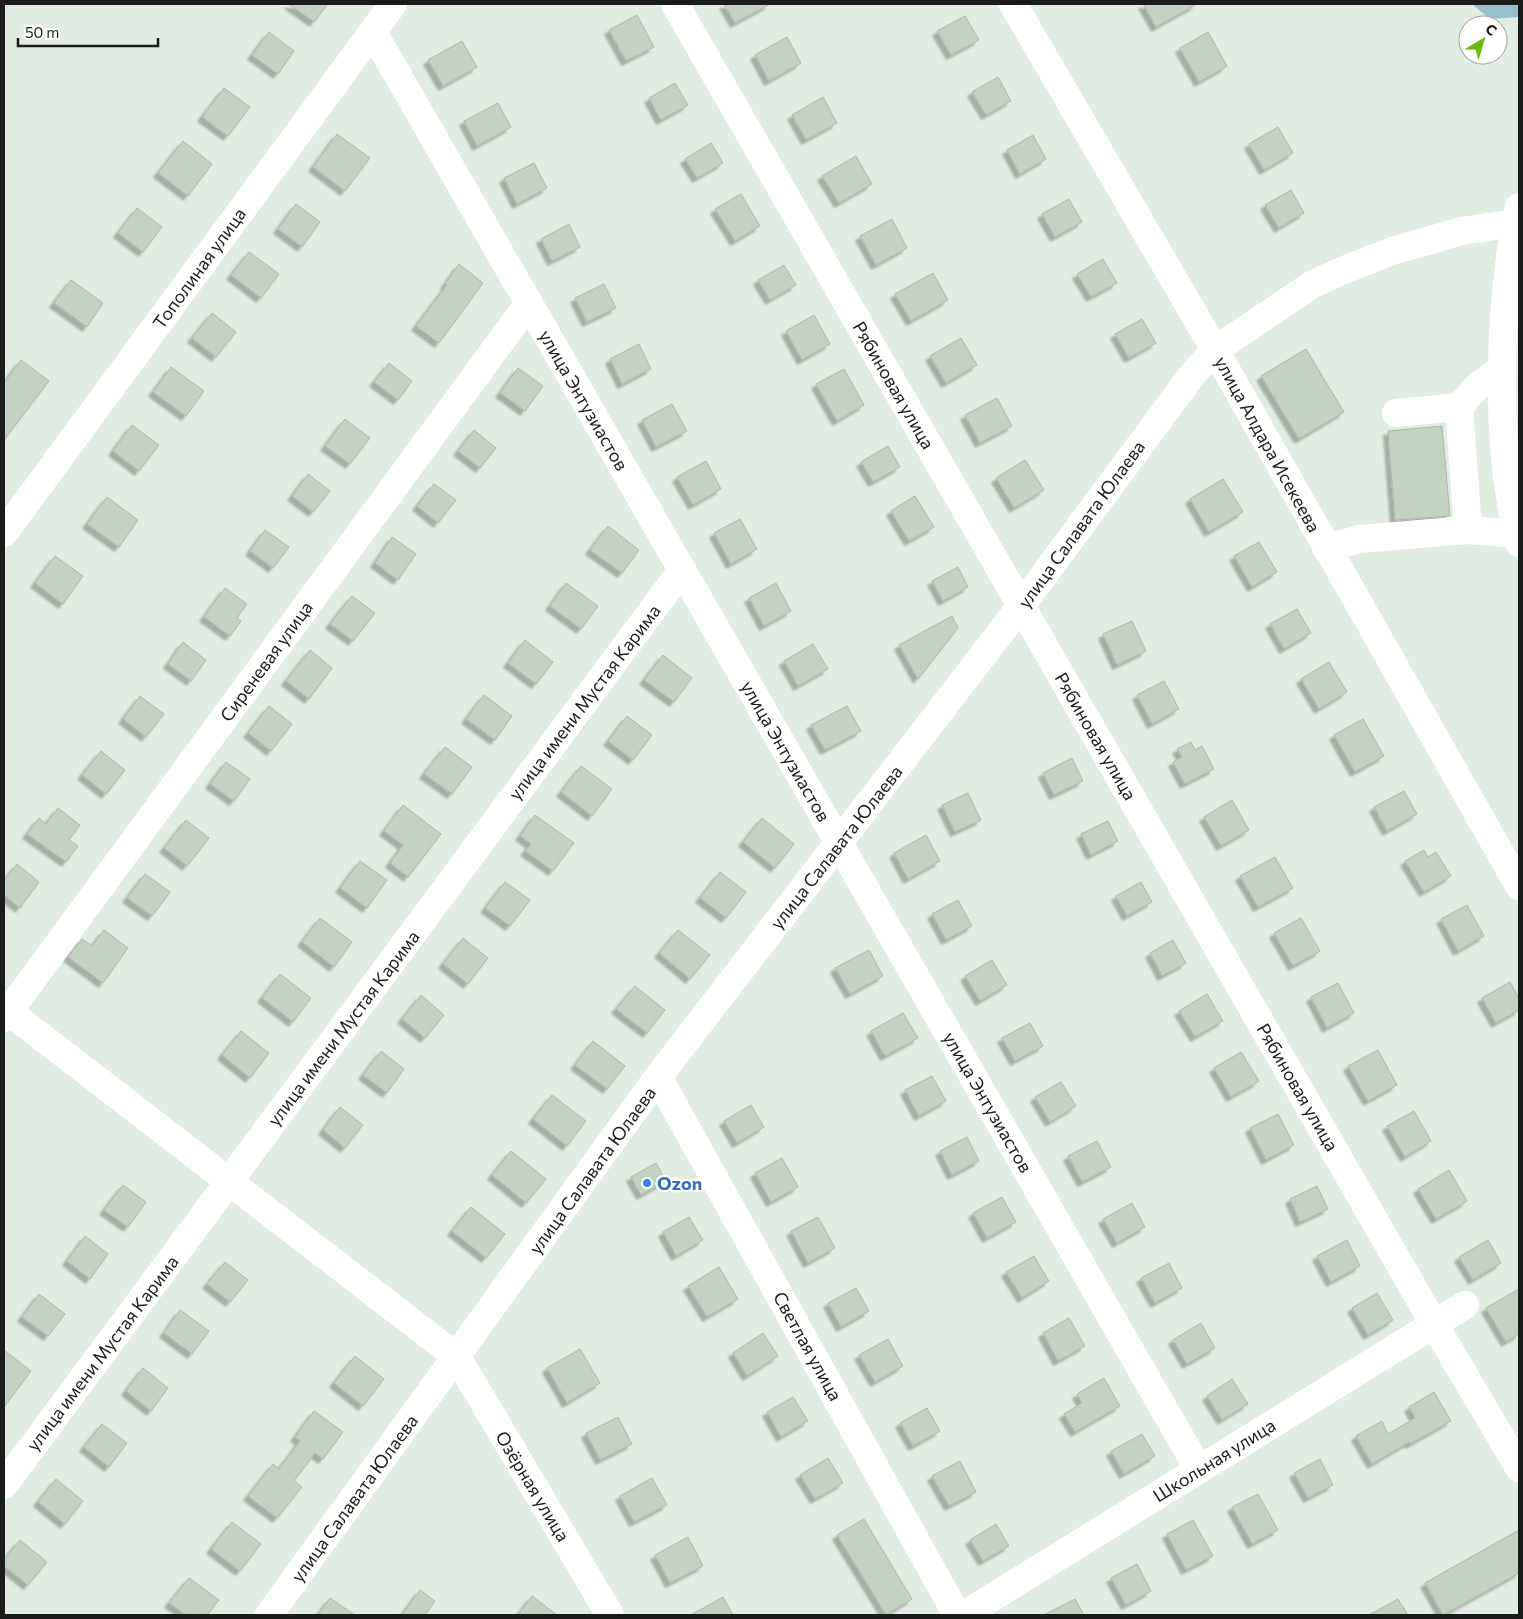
<svg xmlns="http://www.w3.org/2000/svg" width="1523" height="1619" font-family="Commissioner,sans-serif">
	<defs>
		<filter id="shadow"><feDropShadow dx="-4.5" dy="4.5" stdDeviation="1" flood-color="#0004"/></filter>
	</defs>
	<rect width="100%" height="100%" fill="#e1ece2"/>
	<path fill="#97c0ca" d="M1472,4H1519V17L1490,19Z"/>
	<path fill="#c3d2c2" stroke="#a6bda4" filter="url(#shadow)" d="M289,4H328L314,22Z
		M724,4H770L735,23Z
		M1143,4H1197L1156,27Z
		M637,15L654,47L626,61L609,30Z
		M965,16L979,40L951,55L937,31Z
		M269,32L294,51L278,74L252,55Z
		M1208,32L1227,66L1199,82L1180,48Z
		M787,37L801,63L769,81L755,55Z
		M462,41L477,67L443,86L428,60Z
		M998,77L1011,101L986,115L972,92Z
		M675,83L688,105L661,120L649,98Z
		M224,88L250,107L228,136L202,117Z
		M823,97L837,123L806,140L792,115Z
		M498,103L511,127L477,146L464,121Z
		M1278,127L1293,153L1264,170L1249,144Z
		M337,134L370,158L345,191L313,167Z
		M1033,135L1046,159L1020,174L1007,150Z
		M183,141L212,164L188,196L158,173Z
		M711,143L723,163L697,178L685,159Z
		M856,156L872,184L839,203L822,176Z
		M534,163L547,188L517,204L504,178Z
		M1291,190L1304,213L1279,228L1265,205Z
		M741,194L760,226L735,241L715,209Z
		M1069,199L1082,222L1055,237L1042,214Z
		M296,204L320,222L302,247L278,229Z
		M137,208L162,227L143,252L118,233Z
		M892,219L907,248L876,265L860,236Z
		M569,224L580,247L552,261L541,239Z
		M249,252L279,274L261,298L231,275Z
		M1103,259L1117,283L1091,297L1077,274Z
		M459,264L483,283L439,343L416,326L447,285L445,284Z
		M784,265L796,285L770,300L758,280Z
		M933,273L948,300L911,321L895,294Z
		M71,280L103,303L87,327L54,303Z
		M604,284L616,308L587,322L575,298Z
		M212,313L236,332L216,357L192,338Z
		M814,315L830,344L802,360L786,331Z
		M1142,319L1156,343L1129,358L1115,334Z
		M961,338L977,365L946,383L930,356Z
		M639,344L651,369L622,384L610,359Z
		M1306,349L1344,412L1299,439L1261,376Z
		M21,360L49,381L4,440V383Z
		M389,363L412,381L398,400L374,382Z
		M171,367L204,391L186,416L153,392Z
		M518,368L543,386L525,411L500,393Z
		M844,369L864,405L837,421L816,384Z
		M997,398L1012,426L980,443L965,415Z
		M672,404L687,431L656,447L642,420Z
		M345,419L370,438L350,464L325,446Z
		M132,425L159,445L139,471L113,451Z
		M1442,426L1450,516L1395,520L1388,431Z
		M474,430L496,448L480,468L458,451Z
		M888,446L900,467L873,482L861,462Z
		M1025,460L1044,490L1014,508L996,478Z
		M706,461L721,489L693,505L677,477Z
		M308,474L330,491L313,512L292,496Z
		M1223,479L1243,512L1209,532L1190,499Z
		M434,484L456,500L438,523L417,506Z
		M915,496L934,527L909,541L891,511Z
		M107,497L138,520L119,547L87,524Z
		M740,519L757,549L731,564L714,533Z
		M608,526L639,550L622,573L590,550Z
		M265,530L289,547L273,568L250,551Z
		M392,537L416,554L398,580L375,563Z
		M1259,542L1277,572L1252,587L1234,556Z
		M55,556L83,576L63,604L35,583Z
		M958,567L968,587L943,601L932,581Z
		M566,583L598,606L581,629L550,606Z
		M776,583L791,611L764,626L749,598Z
		M225,588L247,604L237,618L241,621L230,636L204,617Z
		M352,596L375,613L353,641L330,624Z
		M1297,609L1311,633L1284,649L1270,624Z
		M952,616L958,628L918,679L899,645Z
		M1132,621L1146,651L1117,665L1103,634Z
		M525,640L553,662L536,684L508,663Z
		M183,642L206,660L191,681L168,664Z
		M813,644L828,669L798,686L784,661Z
		M310,650L332,668L309,699L286,681Z
		M663,655L692,678L674,702L644,680Z
		M1329,662L1347,692L1319,709L1301,679Z
		M1164,681L1179,709L1152,724L1137,695Z
		M484,695L512,716L495,740L466,719Z
		M140,696L164,714L146,737L123,719Z
		M269,706L292,724L271,751L248,733Z
		M847,706L861,731L825,750L811,725Z
		M627,716L652,735L633,760L608,741Z
		M1363,719L1384,756L1355,772L1334,735Z
		M1191,742L1195,750L1202,746L1214,769L1185,784L1173,762L1182,757L1177,749Z
		M445,747L472,767L452,794L424,774Z
		M101,751L125,770L106,794L82,775Z
		M1072,758L1083,781L1054,795L1043,773Z
		M226,762L250,779L234,801L210,784Z
		M581,766L612,789L592,816L561,792Z
		M1404,791L1417,814L1387,831L1374,807Z
		M968,793L981,820L955,832L942,805Z
		M1232,800L1249,830L1221,846L1204,817Z
		M403,805L441,834L408,877L390,863L403,845L384,831Z
		M58,808L80,825L69,840L78,846L66,862L27,834L39,818L46,824Z
		M535,815L574,843L553,871L525,851L531,844L520,836Z
		M762,818L794,844L775,868L743,842Z
		M186,820L209,838L187,866L164,848Z
		M1108,821L1118,841L1091,855L1081,834Z
		M926,835L940,861L908,879L894,853Z
		M1424,850L1428,857L1436,852L1451,876L1424,892L1405,861Z
		M1275,857L1293,888L1258,907L1240,876Z
		M360,861L387,880L367,908L340,888Z
		M17,864L39,882L20,908L4,895V881Z
		M720,872L746,892L726,918L700,898Z
		M145,874L170,892L152,916L127,898Z
		M505,882L530,900L510,926L485,908Z
		M1141,882L1152,902L1127,916L1116,896Z
		M958,900L972,926L946,940L932,914Z
		M1467,905L1484,936L1458,951L1441,919Z
		M320,918L352,942L334,967L302,942Z
		M1301,918L1320,951L1293,966L1274,933Z
		M104,930L128,948L103,983L68,957L82,939L92,946Z
		M678,930L710,955L690,979L659,953Z
		M463,938L488,958L468,984L443,964Z
		M1173,940L1186,963L1162,976L1150,953Z
		M869,950L883,976L850,994L835,968Z
		M992,960L1007,985L980,1001L965,976Z
		M280,974L311,998L293,1022L262,998Z
		M1510,982L1519,998V1010L1496,1023L1482,998Z
		M1338,983L1354,1013L1327,1028L1311,997Z
		M635,986L665,1010L647,1033L616,1009Z
		M1207,994L1223,1021L1195,1037L1179,1011Z
		M421,995L444,1015L425,1038L402,1019Z
		M903,1013L918,1038L885,1056L871,1031Z
		M1030,1023L1043,1046L1015,1061L1002,1038Z
		M241,1031L269,1053L250,1078L222,1055Z
		M593,1041L625,1066L607,1089L575,1065Z
		M1378,1050L1397,1085L1368,1101L1348,1066Z
		M381,1051L404,1069L387,1093L363,1075Z
		M1241,1052L1259,1081L1231,1097L1214,1068Z
		M932,1076L946,1101L919,1116L905,1090Z
		M1061,1082L1076,1106L1050,1122L1035,1097Z
		M552,1095L586,1121L567,1146L533,1119Z
		M751,1105L764,1127L737,1143L724,1121Z
		M340,1107L363,1125L345,1148L323,1130Z
		M1414,1111L1431,1141L1405,1157L1387,1126Z
		M1278,1114L1294,1145L1266,1160L1250,1128Z
		M967,1137L979,1161L952,1175L940,1151Z
		M1097,1141L1111,1167L1082,1182L1068,1156Z
		M511,1151L546,1179L526,1203L492,1175Z
		M782,1158L798,1187L771,1202L755,1173Z
		M656,1163L666,1181L641,1195L631,1177Z
		M1449,1170L1467,1201L1436,1219L1418,1189Z
		M123,1185L146,1202L128,1227L104,1210Z
		M1317,1186L1328,1209L1300,1222L1290,1199Z
		M1002,1197L1016,1222L987,1238L973,1213Z
		M1132,1203L1145,1227L1117,1243L1103,1219Z
		M471,1207L505,1234L486,1258L452,1231Z
		M689,1217L703,1240L676,1256L663,1232Z
		M818,1217L835,1248L808,1263L791,1231Z
		M85,1236L108,1254L90,1279L67,1261Z
		M1347,1240L1360,1266L1331,1282L1317,1256Z
		M1488,1240L1501,1263L1473,1280L1459,1257Z
		M1034,1256L1049,1281L1022,1298L1006,1272Z
		M225,1262L248,1280L230,1302L207,1284Z
		M1169,1263L1182,1288L1155,1303L1141,1278Z
		M719,1267L738,1299L707,1317L688,1286Z
		M856,1288L869,1311L841,1327L828,1303Z
		M1519,1289V1334L1506,1342L1486,1308Z
		M1377,1293L1393,1320L1368,1335L1352,1308Z
		M39,1294L65,1314L48,1336L22,1317Z
		M180,1310L209,1331L192,1354L164,1333Z
		M1069,1318L1085,1346L1058,1361L1043,1333Z
		M1201,1323L1215,1348L1187,1364L1173,1340Z
		M763,1333L778,1356L747,1376L733,1353Z
		M888,1339L903,1366L875,1382L859,1355Z
		M580,1349L600,1383L567,1403L547,1368Z
		M4,1350L31,1371L4,1407Z
		M355,1356L384,1379L363,1406L334,1383Z
		M143,1368L168,1388L151,1411L126,1391Z
		M1104,1378L1120,1406L1075,1432L1064,1414L1082,1403L1077,1394Z
		M1232,1379L1248,1404L1222,1420L1207,1396Z
		M1434,1392L1451,1421L1410,1444L1409,1442L1372,1464L1356,1436L1382,1421L1388,1434L1415,1418L1409,1407Z
		M793,1397L808,1421L781,1437L767,1412Z
		M927,1408L940,1431L913,1446L900,1423Z
		M314,1411L343,1432L323,1459L315,1453L294,1481L302,1487L277,1518L248,1496L273,1464L279,1469L300,1441L295,1437Z
		M618,1417L632,1444L600,1460L586,1433Z
		M102,1424L127,1443L109,1467L84,1447Z
		M1142,1434L1155,1456L1124,1474L1111,1451Z
		M828,1458L843,1483L815,1499L800,1475Z
		M1320,1459L1333,1485L1308,1498L1294,1473Z
		M960,1461L976,1492L949,1506L932,1476Z
		M652,1478L667,1505L634,1522L620,1496Z
		M56,1479L83,1501L65,1524L38,1502Z
		M1258,1494L1278,1530L1252,1544L1232,1507Z
		M864,1519L912,1599L886,1615L837,1535Z
		M1193,1520L1213,1556L1186,1570L1167,1534Z
		M232,1522L261,1544L240,1571L211,1549Z
		M996,1524L1009,1546L983,1561L970,1540Z
		M1519,1530V1573L1443,1615L1425,1583Z
		M688,1537L703,1566L670,1583L655,1555Z
		M20,1540L47,1562L28,1585L4,1566V1559Z
		M1137,1564L1151,1591L1126,1605L1111,1578Z
		M189,1578L219,1600L207,1615H186L169,1603Z
		M420,1590L435,1601L425,1615H402Z
		M532,1596L557,1615H518Z
		M723,1597L733,1615H691Z
		M330,1598L355,1615H318Z
		M1075,1599L1084,1615H1044Z
		M1398,1599L1408,1615H1369Z"/>
	<g fill="none" stroke-linecap="round" stroke-linejoin="round">
		<path stroke="#fff" stroke-width="28" d="M675,4L1434,1324L1519,1468
			M1013,4L1215,350L1519,886
			M373,32L1199,1470
			M1519,207C1511,239 1508,272 1505,305C1499,383 1500,466 1519,543
			M1396,413L1459,407
			M1468,530L1459,407L1477,387L1502,368
			M4,533L393,4
			M1326,548L1359,539L1468,530L1517,534
			M4,1008L457,1357L610,1615
			M4,1018L529,303
			M658,1077L957,1615
			M4,1485L682,570
			M269,1615L658,1077L1021,606L1192,375L1215,350L1313,284L1344,270L1392,251L1462,231L1515,223
			M964,1615L1465,1305"/>
	</g>
	<circle fill="#3f7fe0" stroke="#fff" stroke-width="2" cx="647" cy="1183" r="5"/>
	<g text-anchor="middle" dominant-baseline="central" stroke-width="4.5" stroke-linejoin="round" paint-order="stroke">
		<g font-size="18" fill="#1b1b1b" stroke="#fff">
			<text transform="translate(199 268) rotate(-54)">Тополиная улица</text>
			<text transform="translate(894 385) rotate(60)">Рябиновая улица</text>
			<text transform="translate(584 400) rotate(60)">улица Энтузиастов</text>
			<text transform="translate(1268 444) rotate(61)">улица Алдара Исекеева</text>
			<text transform="translate(1081 524) rotate(-54)">улица Салавата Юлаева</text>
			<text transform="translate(266 661) rotate(-54)">Сиреневая улица</text>
			<text transform="translate(584 702) rotate(-53)">улица имени Мустая Карима</text>
			<text transform="translate(1096 736) rotate(60)">Рябиновая улица</text>
			<text transform="translate(786 751) rotate(60)">улица Энтузиастов</text>
			<text transform="translate(836 847) rotate(-52)">улица Салавата Юлаева</text>
			<text transform="translate(343 1028) rotate(-53)">улица имени Мустая Карима</text>
			<text transform="translate(1298 1087) rotate(60)">Рябиновая улица</text>
			<text transform="translate(988 1102) rotate(60)">улица Энтузиастов</text>
			<text transform="translate(592 1170) rotate(-54)">улица Салавата Юлаева</text>
			<text transform="translate(808 1346) rotate(61)">Светлая улица</text>
			<text transform="translate(102 1353) rotate(-53)">улица имени Мустая Карима</text>
			<text transform="translate(1214 1460) rotate(-32)">Школьная улица</text>
			<text transform="translate(533 1486) rotate(59)">Озёрная улица</text>
			<text transform="translate(354 1498) rotate(-54)">улица Салавата Юлаева</text>
		</g>
		<g font-size="18" font-weight="bold" fill="#366cbe" stroke="#fff" text-anchor="start">
			<text x="657" y="1183">Ozon</text>
		</g>
	</g>
	<rect width="1523" height="1619" fill="none" stroke="#1b1b1b" stroke-width="10"/>
	<g transform="translate(1483 40) rotate(38)"><circle r="24" fill="#ffffff" stroke="#a4a4a4"/>
	<path d="M0-4L9 19L0 12L-9 19Z" fill="#67bc0a"/>
	<text y="-8" font-size="14" font-weight="bold" text-anchor="middle" fill="#1b1b1b">С</text>
	</g>
	<path d="M18 38v8h140v-8" fill="none" stroke="#1b1b1b" stroke-width="2.5"/>
	<text x="25" y="38" font-size="15" fill="#1b1b1b" stroke="#ffffff" stroke-width="4" paint-order="stroke">50 m</text>
</svg>
